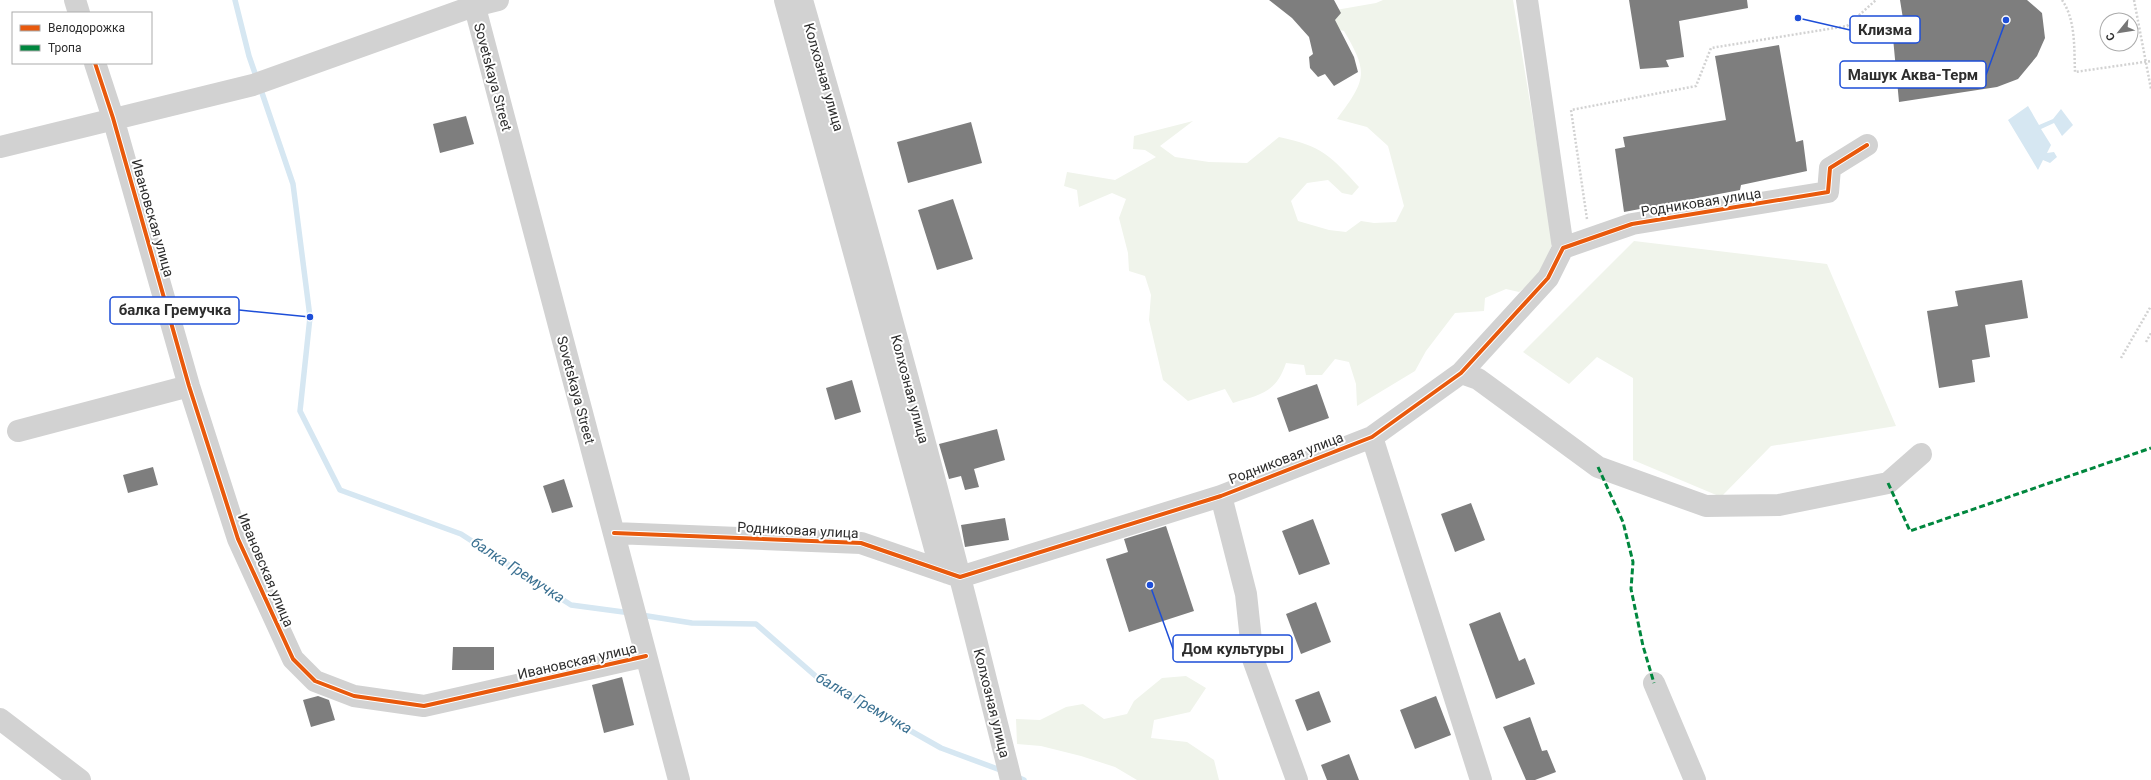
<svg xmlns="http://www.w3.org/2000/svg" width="2151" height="780" font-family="Roboto,sans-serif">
	<rect width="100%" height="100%" fill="#fff"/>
	<path fill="#f0f4eb" d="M1383,0H1513L1553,241L1541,274L1519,292L1506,289L1485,298L1484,311L1455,313L1426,351L1415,371L1357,406L1356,384L1349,362L1335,359L1322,375H1306L1304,365L1286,363C1276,393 1261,394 1233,403L1225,389L1188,401L1163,380L1149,320L1151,295L1145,276L1129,271L1128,253L1119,218L1126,199L1112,193L1079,207L1077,190L1064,186L1067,172L1115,180L1156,157L1145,150L1133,149L1134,136L1193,121L1160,146L1175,157L1209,162L1247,163L1279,137C1322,146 1331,156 1359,187L1352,195L1342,193L1328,180L1307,183L1291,201L1298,221L1329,230L1346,232L1361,221L1374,223L1396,222L1404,206L1388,146L1367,127L1337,119C1366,80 1369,73 1344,31L1332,28L1330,11L1376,3Z
		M1634,241L1827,264L1896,426L1771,446L1721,497L1633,460V378L1597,357L1569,384L1523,352Z
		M1186,676L1206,688L1190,712L1154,720L1151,738L1187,742L1214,760L1219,780H1137L1115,767L1081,756L1041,746L1017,744L1016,719L1040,720L1066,707L1083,704L1104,719L1127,714L1134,701L1162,678Z"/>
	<path fill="#d6e7f2" d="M2028,106L2039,125L2053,119L2061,109L2073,125L2062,136L2054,123L2041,129L2051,145L2047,153L2054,152L2057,157L2050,163L2043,160L2038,170L2008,120Z"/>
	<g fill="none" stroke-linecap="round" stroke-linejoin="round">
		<path stroke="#d6e7f2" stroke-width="5.5" d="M235,0L249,56L257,79
			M260,87L293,184L310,317L300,411L340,490L461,534L571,605L631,613
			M641,615L692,623L756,624L819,679L941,748L1003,771
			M1015,776L1024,780"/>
	</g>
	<path fill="#7e7e7e" d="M1269,0H1334L1341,13L1335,20L1354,57L1358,72L1334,86L1325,74L1318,77L1310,68L1309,57L1313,54L1309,37L1292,18Z
		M1629,0H1747L1748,8L1679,21L1684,57L1666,60L1669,67L1640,69Z
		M1900,0H2027L2042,13L2045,38L2037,56L2018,79L1997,87L1899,102L1892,27L1904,25Z
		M1779,45L1796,142L1803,140L1807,171L1741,185L1740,190L1624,212L1615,149L1625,147L1623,137L1726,120L1715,56Z
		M466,116L474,144L440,153L433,124Z
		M971,122L982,163L908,183L897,142Z
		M953,199L973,259L937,270L918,210Z
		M2022,280L2028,318L1985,325L1990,357L1972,360L1975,382L1939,388L1927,311L1958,306L1955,291Z
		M852,380L861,412L835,420L826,388Z
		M1317,384L1329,418L1289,432L1277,398Z
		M997,429L1005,460L974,469L979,487L965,490L961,476L949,479L939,444Z
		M153,467L158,485L128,493L123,475Z
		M564,479L573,507L552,513L543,486Z
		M1471,503L1485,540L1455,552L1441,514Z
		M1005,518L1009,540L965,547L961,525Z
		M1313,519L1330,564L1299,575L1282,531Z
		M1166,526L1194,611L1129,632L1106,559L1128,552L1124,539Z
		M1316,602L1331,642L1301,654L1286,614Z
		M1500,612L1519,661L1525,658L1535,684L1496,699L1469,624Z
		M453,647H494V670H452Z
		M622,677L634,725L604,733L592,685Z
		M1319,691L1331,722L1307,731L1295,700Z
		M318,696L329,700L335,720L311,727L303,700Z
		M1436,696L1451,735L1415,749L1400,710Z
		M1530,717L1542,751L1547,750L1556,772L1535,780H1526L1503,727Z
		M1349,754L1359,780H1327L1321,765Z"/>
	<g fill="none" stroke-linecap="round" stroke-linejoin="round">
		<path stroke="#d2d2d2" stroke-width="2.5" stroke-dasharray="2 2" stroke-linecap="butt" d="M2062,0C2076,20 2074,49 2075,72L2151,61
			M2134,0L2151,89
			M1587,219L1571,110L1696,86L1711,48L1847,26L1876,0
			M2146,342L2151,333
			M2121,358L2151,306"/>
		<path stroke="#d2d2d2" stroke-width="22" d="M75,0L79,13
			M473,0L679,780
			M785,0L937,556L948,573
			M802,0C877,258 947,519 1011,780
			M1527,0L1563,248
			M95,63L113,118L189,386L238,539L293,659L315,681L354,696L424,706L646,656
			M0,147L253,85L474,6L498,0
			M1461,373L1478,379L1598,467L1706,506L1779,505L1888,483L1921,454
			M18,431L189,386
			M1372,437L1481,780
			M1221,496L1246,594L1253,659L1297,780
			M614,533L861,543L960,577L1221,496L1372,437L1461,373L1548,278L1563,248L1632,224L1828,192L1830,168L1867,145
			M1654,683L1695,780
			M0,719L80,780"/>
		<path stroke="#00873e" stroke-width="3" stroke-dasharray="6 3" stroke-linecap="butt" d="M1598,467L1623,522L1633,562L1631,589L1643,646L1654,683
			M1888,483L1910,531L2151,448"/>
		<g stroke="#fff" stroke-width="6">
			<path id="cycleway" d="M95,63L113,118L189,386L238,539L293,659L315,681L354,696L424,706L646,656
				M614,533L861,543L960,577L1221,496L1372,437L1461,373L1548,278L1563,248L1632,224L1828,192L1830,168L1867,145"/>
		</g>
		<use href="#cycleway" stroke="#e8590c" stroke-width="4"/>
	</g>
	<g text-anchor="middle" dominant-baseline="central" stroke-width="4" stroke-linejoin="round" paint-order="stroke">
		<g font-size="14" fill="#2d2d2d" stroke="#fff">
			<text transform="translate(493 77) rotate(75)">Sovetskaya Street</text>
			<text transform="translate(824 77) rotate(74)">Колхозная улица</text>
			<text transform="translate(1701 202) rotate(-9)">Родниковая улица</text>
			<text transform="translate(153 218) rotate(74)">Ивановская улица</text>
			<text transform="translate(910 389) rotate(75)">Колхозная улица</text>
			<text transform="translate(576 390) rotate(75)">Sovetskaya Street</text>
			<text transform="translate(1286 458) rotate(-21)">Родниковая улица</text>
			<text transform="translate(798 530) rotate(3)">Родниковая улица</text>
			<text transform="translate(266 570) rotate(67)">Ивановская улица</text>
			<text transform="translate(577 661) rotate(-13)">Ивановская улица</text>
			<text transform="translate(992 703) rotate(76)">Колхозная улица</text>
		</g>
		<g font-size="15" font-style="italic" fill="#3a7091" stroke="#fff">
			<text transform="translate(518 570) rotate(33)">балка Гремучка</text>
			<text transform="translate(864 703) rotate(30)">балка Гремучка</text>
		</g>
	</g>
	<path fill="none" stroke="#1d4ed8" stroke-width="1.5" d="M1798 18L1850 30M2006 20L1986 75M310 317L239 310M1150 585L1173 649"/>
	<g fill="#1d4ed8" stroke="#fff" stroke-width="1.5">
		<circle cx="1798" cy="18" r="4"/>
		<circle cx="2006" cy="20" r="4"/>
		<circle cx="310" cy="317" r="4"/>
		<circle cx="1150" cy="585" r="4"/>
	</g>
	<g fill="#fff" stroke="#1d4ed8" stroke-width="1.5">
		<rect x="1850" y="16" width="70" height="27" rx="4"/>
		<rect x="1840" y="61" width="146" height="27" rx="4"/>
		<rect x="110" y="297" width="129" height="27" rx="4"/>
		<rect x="1173" y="635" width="119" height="27" rx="4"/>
	</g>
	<g font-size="15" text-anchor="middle" font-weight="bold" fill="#2d2d2d">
		<text x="1885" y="35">Клизма</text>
		<text x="1913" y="80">Машук Аква-Терм</text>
		<text x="175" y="315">балка Гремучка</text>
		<text x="1233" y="654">Дом культуры</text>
	</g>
	<rect x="12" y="12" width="140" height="52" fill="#ffffff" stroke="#ababab"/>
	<rect x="20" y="25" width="20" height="6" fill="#e8590c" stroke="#ababab"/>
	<text x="48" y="32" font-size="12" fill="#2d2d2d">Велодорожка</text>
	<rect x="20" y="45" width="20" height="6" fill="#00873e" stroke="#ababab"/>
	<text x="48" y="52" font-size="12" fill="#2d2d2d">Тропа</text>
	<g transform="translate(2119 32) rotate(240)"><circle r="19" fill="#ffffff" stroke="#ababab"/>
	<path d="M0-3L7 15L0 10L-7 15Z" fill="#767676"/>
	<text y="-6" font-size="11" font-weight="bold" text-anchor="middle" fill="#2d2d2d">С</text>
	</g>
</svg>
